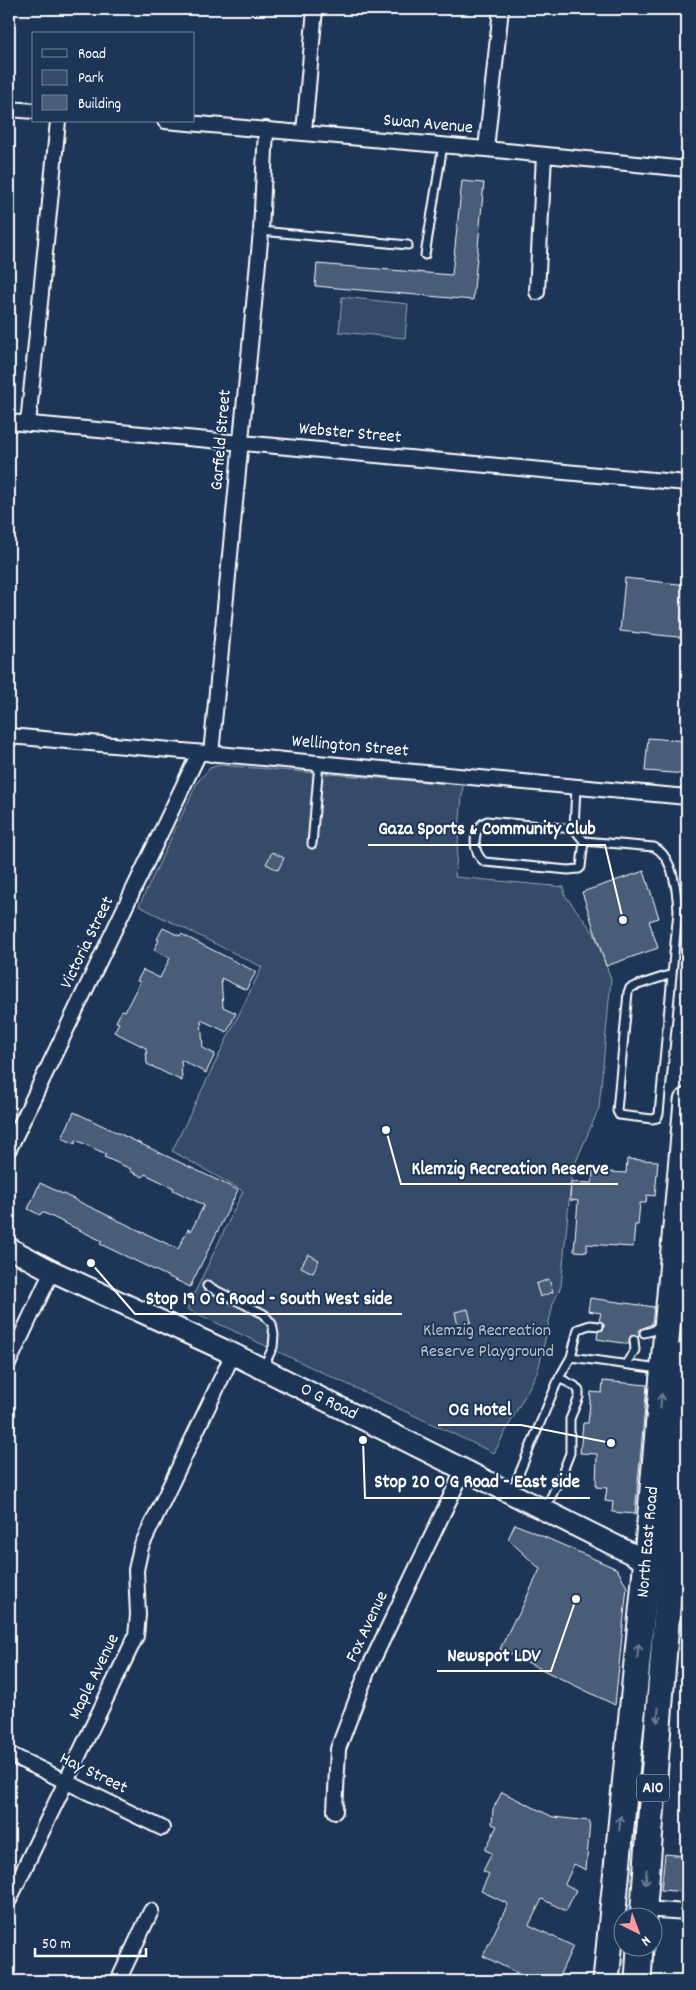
<svg xmlns="http://www.w3.org/2000/svg" width="696" height="1990" font-family="Dekko,sans-serif">
	<rect width="100%" height="100%" fill="#1d3557"/>
	<filter id="ink" filterUnits="userSpaceOnUse"><feTurbulence type="fractalNoise" baseFrequency=".02" numOctaves="2"/><feDisplacementMap in="SourceGraphic" scale="10" xChannelSelector="R" yChannelSelector="G"/><feConvolveMatrix kernelMatrix="1 2 1 2 8 2 1 2 1" color-interpolation-filters="sRGB"/></filter>
	<g filter="url(#ink)">
		<path fill="#364b69" stroke="#9aa5b4" d="M342,297L408,304L405,338L339,332Z
			M219,765L463,785L455,877L564,887V894L594,933L611,979L599,1108L572,1171L561,1286L553,1304L538,1371L494,1453L187,1309L243,1191L172,1151L262,967L139,906L198,781L210,768Z"/>
		<path fill="#4a5d79" stroke="#fff" d="M462,181L484,183L473,300L315,286L317,264L452,275Z
			M625,578L687,585V638L620,631Z
			M648,738L687,741V774L645,771Z
			M272,852L284,858L278,870L266,864Z
			M644,871L659,918L649,921L658,948L606,966L582,892Z
			M163,928L180,936L181,934L256,972L246,990L221,978L223,1007L236,1013L227,1032L201,1020L203,1048L215,1054L206,1073L181,1060L182,1081L147,1064L146,1048L114,1032L119,1023L116,1022L122,1010L125,1011L140,982L137,981L143,970L160,978L170,958L154,950L159,940L157,939Z
			M74,1112L238,1190L190,1287L100,1244L102,1241L42,1212L40,1215L28,1209L40,1183L178,1249L188,1229L191,1231L204,1205L173,1190L174,1188L145,1174L143,1177L130,1171L131,1169L104,1157L106,1154L76,1140L75,1144L62,1138Z
			M627,1159L658,1161L655,1196L647,1195L646,1203H640L638,1225H635L633,1247L587,1244V1252L574,1251L578,1201L570,1200L571,1182L592,1183L593,1171L626,1173Z
			M308,1254L319,1260L313,1273L301,1267Z
			M549,1279L553,1292L540,1297L536,1284Z
			M590,1298L654,1307L652,1324L641,1329L638,1337L634,1335L631,1336L629,1344L597,1339L598,1331L603,1330L604,1324L599,1321L601,1313L588,1311Z
			M468,1309L471,1322L458,1326L455,1312Z
			M603,1381L647,1385L635,1514L612,1512L613,1502L605,1501L607,1488L596,1487L597,1454L580,1453L583,1423H588L591,1392L602,1393Z
			M515,1524L617,1569L627,1587L615,1705L500,1649L515,1618H517L540,1569L508,1539Z
			M502,1792L553,1817L590,1821L586,1870L574,1864L565,1884L576,1890L566,1911L542,1899L529,1925L573,1946L557,1981H533L483,1956L508,1904L481,1891L489,1874L483,1871L492,1853L485,1850L497,1826L492,1824L493,1809Z
			M665,1854L687,1856V1892L661,1890Z"/>
		<g fill="none" stroke-linecap="round" stroke-linejoin="round">
			<g stroke="#fff" stroke-width="11">
				<path id="lane" d="M261,231L408,245
					M425,255L443,145
					M574,829L487,821C472,826 471,854 485,862L568,870L579,869L581,867L584,841L574,829L576,787
					M584,841L654,847C673,856 677,892 678,911L659,1114L657,1118L652,1119L619,1115L617,1111L628,992L630,988L635,986L672,974
					M312,844L319,763
					M207,1286L264,1314L272,1324L274,1335L273,1347L263,1368
					M644,1333L652,1331L661,1324
					M571,1357L578,1329L590,1325L599,1326
					M626,1364L635,1350L634,1340
					M511,1493L559,1378L571,1357L659,1369
					M546,1508L563,1471L570,1453V1419L579,1397V1391L575,1386L559,1378"/>
			</g>
			<g stroke="#fff" stroke-width="18">
				<path id="street" d="M9,109L34,111
					M165,121L486,149L687,169
					M304,132L315,9
					M486,149L501,9
					M537,292L544,155
					M9,422L687,483
					M28,424L58,121
					M9,736L252,757L687,797
					M211,754L261,231L266,129
					M9,1149L199,753
					M9,1362L52,1271
					M9,1754L162,1828
					M335,1811L338,1749L367,1672L464,1469
					M9,1900L136,1636L138,1615L136,1570L141,1547L233,1354
					M644,1909L687,1912
					M118,1981L151,1911"/>
			</g>
			<g stroke="#fff" stroke-width="24">
				<g id="secondary">
					<path id="s1" d="M9,1248L52,1271L233,1354L646,1561"/>
					<path d="M669,1572L687,1576"/>
				</g>
			</g>
			<g stroke="#fff" stroke-width="29">
				<g id="highway">
					<path d="M643,1918L687,1354"/>
					<path id="s2" d="M606,1981L644,1591L687,1101"/>
					<path d="M638,1981L640,1948"/>
				</g>
			</g>
			<use href="#lane" stroke="#1d3557" stroke-width="7"/>
			<use href="#street" stroke="#1d3557" stroke-width="14"/>
			<use href="#secondary" stroke="#1d3557" stroke-width="20"/>
			<use href="#highway" stroke="#1d3557" stroke-width="25"/>
		</g>
		<defs><path id="oneway-shaft" d="M-6 0H5M1.5-3L5.5 0L1.5 3" fill="none" stroke-width="1.6" stroke-linecap="round" stroke-linejoin="round" transform="scale(1.25)"/></defs>
		<g stroke="#6c7c92">
			<use href="#oneway-shaft" transform="translate(661 1401) rotate(-85)"/>
			<use href="#oneway-shaft" transform="translate(638 1651) rotate(-84)"/>
			<use href="#oneway-shaft" transform="translate(658 1715) rotate(94)"/>
			<use href="#oneway-shaft" transform="translate(620 1823) rotate(-84)"/>
			<use href="#oneway-shaft" transform="translate(646 1877) rotate(94)"/>
		</g>
	</g>
	<g text-anchor="middle" dominant-baseline="central" stroke-width="4" stroke-linejoin="round" paint-order="stroke">
		<rect fill="#1d3557" stroke="#bbc2cd" stroke-width="1" x="637" y="1774.5" width="32" height="27" rx="4"/>
		<g font-size="16" font-weight="bold" fill="#fff">
			<text x="653" y="1788">A10</text>
		</g>
		<g font-size="18" fill="#fff" stroke="#1d3557">
			<text transform="translate(428 125) rotate(5)">Swan Avenue</text>
			<text transform="translate(350 434) rotate(5)">Webster Street</text>
			<text transform="translate(222 440) rotate(-85)">Garfield Street</text>
			<text transform="translate(350 747) rotate(5)">Wellington Street</text>
			<text transform="translate(88 943) rotate(-64)">Victoria Street</text>
			<text stroke="none"><textPath href="#s1" startOffset="355">O G Road</textPath></text>
			<text stroke="none"><textPath href="#s2" startOffset="441">North East Road</textPath></text>
			<text transform="translate(368 1627) rotate(-65)">Fox Avenue</text>
			<text transform="translate(95 1677) rotate(-64)">Maple Avenue</text>
			<text transform="translate(93 1774) rotate(26)">Hay Street</text>
		</g>
		<g font-size="18" fill="#b9c0ca" stroke="#1d3557">
			<text x="487" y="1331">Klemzig Recreation<tspan x="487" dy="21">Reserve Playground</tspan></text>
		</g>
	</g>
	<path fill="none" stroke="#fff" stroke-width="2" d="M623 920L605 845H368M386 1130L401 1184H618M91 1263L135 1314H402M611 1443L521 1425H438M363 1440L365 1498H590M576 1599L551 1671H437"/>
	<g fill="#fff" stroke="#1d3557" stroke-width="2">
		<circle cx="623" cy="920" r="5"/>
		<circle cx="386" cy="1130" r="5"/>
		<circle cx="91" cy="1263" r="5"/>
		<circle cx="611" cy="1443" r="5"/>
		<circle cx="363" cy="1440" r="5"/>
		<circle cx="576" cy="1599" r="5"/>
	</g>
	<g font-size="19" text-anchor="middle" font-weight="bold" fill="#fff" stroke="#1d3557" stroke-width="4" stroke-linejoin="round" paint-order="stroke">
		<text x="487" y="834">Gaza Sports &amp; Community Club</text>
		<text x="510" y="1174">Klemzig Recreation Reserve</text>
		<text x="269" y="1304">Stop 19 O G Road - South West side</text>
		<text x="480" y="1415">OG Hotel</text>
		<text x="477" y="1487">Stop 20 O G Road - East side</text>
		<text x="494" y="1661">Newspot LDV</text>
	</g>
	<rect width="696" height="1990" fill="none" stroke="#1d3557" stroke-width="30"/>
	<rect x="15" y="15" width="666" height="1960" fill="none" stroke="#fff" stroke-width="2" filter="url(#ink)"/>
	<rect x="32" y="32" width="162" height="90" fill="#1d3557" stroke="#77869a"/>
	<rect x="42" y="49" width="25" height="8" fill="#1d3557" stroke="#77869a"/>
	<text x="78" y="58" font-size="15" fill="#ffffff">Road</text>
	<rect x="42" y="70" width="25" height="15" fill="#364b69" stroke="#77869a"/>
	<text x="78" y="82" font-size="15" fill="#ffffff">Park</text>
	<rect x="42" y="95" width="25" height="15" fill="#4a5d79" stroke="#77869a"/>
	<text x="78" y="108" font-size="15" fill="#ffffff">Building</text>
	<g transform="translate(638 1932) rotate(138)"><circle r="24" fill="#1d3557" stroke="#77869a"/>
	<path d="M0-4L9 19L0 12L-9 19Z" fill="#ff9aa2"/>
	<text y="-8" font-size="14" font-weight="bold" text-anchor="middle" fill="#ffffff">N</text>
	</g>
	<path d="M35 1948v8h111v-8" fill="none" stroke="#ffffff" stroke-width="2.5"/>
	<text x="42" y="1948" font-size="15" fill="#ffffff" stroke="#1d3557" stroke-width="4" paint-order="stroke">50 m</text>
</svg>
